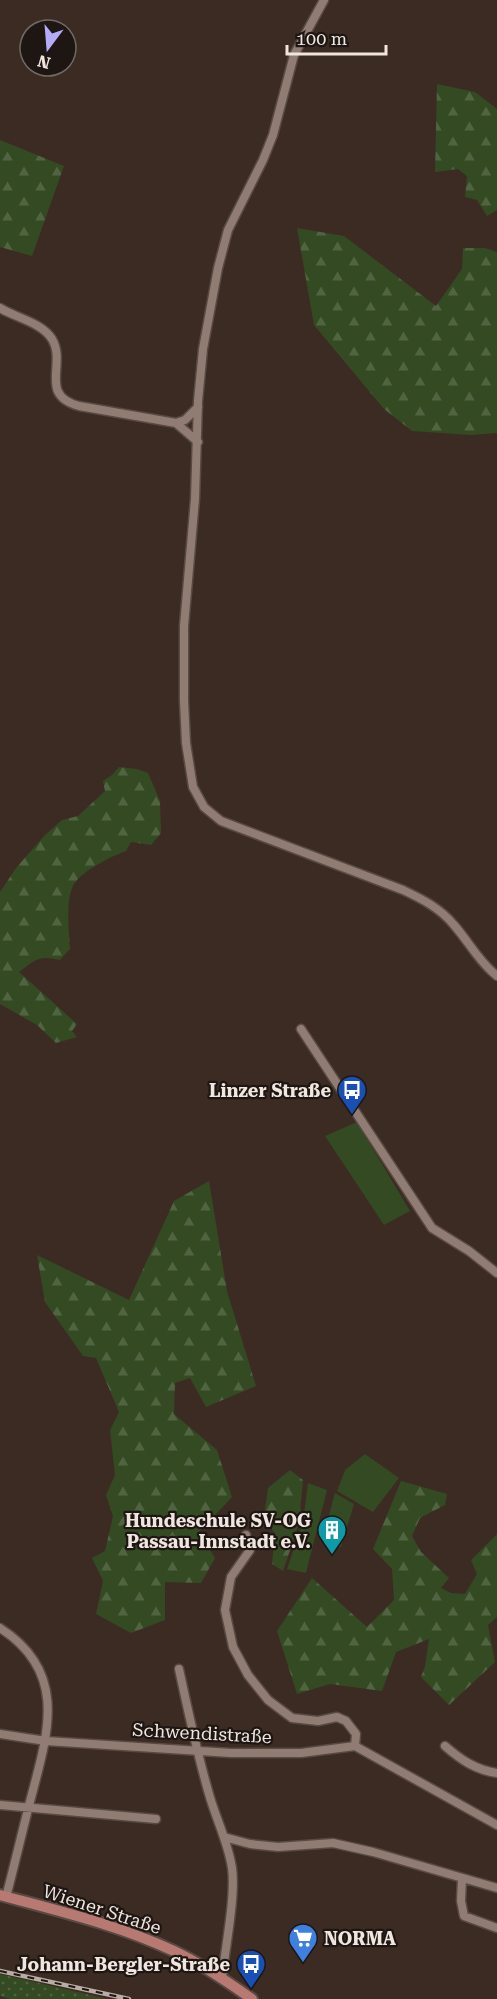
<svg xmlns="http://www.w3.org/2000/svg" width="497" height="1999" font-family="'Roboto Serif',serif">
	<defs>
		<pattern id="forest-firs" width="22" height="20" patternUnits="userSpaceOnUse" patternTransform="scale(1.5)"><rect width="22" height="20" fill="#334a22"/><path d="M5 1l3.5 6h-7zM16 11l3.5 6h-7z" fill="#516442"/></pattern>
		<pattern id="park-dots" width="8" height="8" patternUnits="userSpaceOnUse" patternTransform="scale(1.5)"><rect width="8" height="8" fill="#334a22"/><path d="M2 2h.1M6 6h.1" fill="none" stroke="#516442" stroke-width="1.8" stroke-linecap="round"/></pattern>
	</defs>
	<rect width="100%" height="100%" fill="#3c2b23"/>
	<path fill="#334a22" d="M357,1122L410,1211L384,1225L325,1136Z
		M365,1454L399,1478L373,1512L337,1491L345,1470Z
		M308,1483L327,1490L306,1573L287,1569L303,1522Z
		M335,1493L354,1504L341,1547L322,1540Z"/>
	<path fill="url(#forest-firs)" d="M437,84L475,92L497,109V210L487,216L477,200L465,197L467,176L458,169L435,172Z
		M0,140L64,166L32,256L0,247Z
		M297,228L344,236L436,306L462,269L463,248H485L497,252V433L471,435L412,431L384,409L314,325Z
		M119,767L137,769L148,773L160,801L161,833L151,845L131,842L126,851C112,856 83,870 74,884C65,899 69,932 70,949L60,960C39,955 36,959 19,972L77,1024L72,1031L77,1037L56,1043L37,1025L0,1004V892L16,868L45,835L62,820L78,816L105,791L103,781L112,775Z
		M209,1181L227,1291L256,1386L206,1407L190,1378L175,1383L174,1414L217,1450L232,1497L199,1532L215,1558L201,1583L165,1582V1620L131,1633L96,1614L103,1581L92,1558L105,1551L113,1516L106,1495L115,1475L110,1430L119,1412L96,1358L83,1356L45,1302L37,1255L129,1300L174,1201Z
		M290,1470L303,1480L299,1523L283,1571L272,1564L275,1534L264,1517L268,1488Z
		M401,1481L447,1494L445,1505L420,1518L412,1536L421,1552L449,1578L441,1588L451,1593L465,1594L477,1574L471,1560L497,1534V1617L488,1625L495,1662L449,1705L421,1677L425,1666L429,1639L396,1652L382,1691L330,1684L297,1694L277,1631L312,1578L367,1627L394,1600L392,1569L373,1549Z"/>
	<path fill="url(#park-dots)" d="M0,1974L108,1999H9L0,1996Z"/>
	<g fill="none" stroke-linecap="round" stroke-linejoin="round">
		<g stroke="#584a43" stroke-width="11">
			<path id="minor" d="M324,0L294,55L273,135L263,160L228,230L218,268L203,349L198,401L195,499L184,626V701L186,743L193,787L204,807L221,821L403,890C422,899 440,908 454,925C469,942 479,962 497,976
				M0,308C16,318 41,322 52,339C67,364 38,395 79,406L176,423L198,442
				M176,423L185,420L198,407
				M301,1029L432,1228L469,1251L497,1273
				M246,1535L250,1550L231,1577L225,1610L233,1647L248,1675L268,1700L292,1718L318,1721L337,1717L346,1721L356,1734L355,1746L497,1825
				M0,1628C67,1671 49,1730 32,1794C23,1828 15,1863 6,1897
				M179,1669C188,1711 197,1753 209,1794C216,1819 228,1842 232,1868C236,1896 225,1949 222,1978
				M0,1734L46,1741L231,1753H301L355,1746
				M445,1746C461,1760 476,1770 497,1773
				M0,1805L156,1819
				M224,1837L250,1844L278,1847L333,1843L373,1852L497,1888
				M462,1879L461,1901L464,1916L497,1928"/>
		</g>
		<g stroke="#584a43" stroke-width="14">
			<path id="major" d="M0,1895C59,1911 119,1925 174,1951C202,1964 228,1982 252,1999"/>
		</g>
		<use href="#minor" stroke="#917c73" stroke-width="8"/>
		<use href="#major" stroke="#b87973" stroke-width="10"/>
		<g stroke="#b8aca5" stroke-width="4.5">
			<path id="rail" d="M0,1971L129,1999"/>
		</g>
		<use href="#rail" stroke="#1d1612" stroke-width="2" stroke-dasharray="7" stroke-linecap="butt"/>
	</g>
	<defs>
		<g id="bus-pin" transform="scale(1.5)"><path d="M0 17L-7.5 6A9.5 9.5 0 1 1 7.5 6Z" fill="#1a4fb4" stroke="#1d1612"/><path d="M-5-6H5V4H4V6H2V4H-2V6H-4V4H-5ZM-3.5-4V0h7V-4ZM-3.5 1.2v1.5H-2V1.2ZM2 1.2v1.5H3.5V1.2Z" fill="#fff"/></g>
		<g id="building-pin" transform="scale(1.5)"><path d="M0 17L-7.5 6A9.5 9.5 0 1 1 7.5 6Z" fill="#0f9aa8" stroke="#1d1612"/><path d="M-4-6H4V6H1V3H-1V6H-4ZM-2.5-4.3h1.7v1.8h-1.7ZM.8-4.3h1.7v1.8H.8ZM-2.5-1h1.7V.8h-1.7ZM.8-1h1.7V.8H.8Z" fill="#fff"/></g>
		<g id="supermarket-pin" transform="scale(1.5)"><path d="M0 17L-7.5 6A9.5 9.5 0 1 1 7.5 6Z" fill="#3f7fe0" stroke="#1d1612"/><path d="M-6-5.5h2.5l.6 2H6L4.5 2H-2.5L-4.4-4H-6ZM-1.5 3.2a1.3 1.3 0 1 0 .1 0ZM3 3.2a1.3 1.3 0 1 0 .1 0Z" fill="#fff"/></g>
	</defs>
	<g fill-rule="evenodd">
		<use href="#bus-pin" x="352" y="1090"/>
		<use href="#building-pin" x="332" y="1530"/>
		<use href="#supermarket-pin" x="303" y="1938"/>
		<use href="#bus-pin" x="251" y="1964"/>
	</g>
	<g text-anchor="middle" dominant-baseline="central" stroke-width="4.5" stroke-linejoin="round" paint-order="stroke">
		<g font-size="18" font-weight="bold" fill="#f0e5df" stroke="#1d1612" text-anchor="end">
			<text x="331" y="1090">Linzer Straße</text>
			<text x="311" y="1520">Hundeschule SV-OG<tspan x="311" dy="21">Passau-Innstadt e.V.</tspan></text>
			<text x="324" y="1938" text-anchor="start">NORMA</text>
			<text x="230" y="1964">Johann-Bergler-Straße</text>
		</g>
		<g font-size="18" fill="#f0e5df" stroke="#1d1612">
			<text transform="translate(202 1733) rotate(3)">Schwendistraße</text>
			<text transform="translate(102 1909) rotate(18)">Wiener Straße</text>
		</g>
	</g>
	<g transform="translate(48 48) rotate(196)"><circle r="28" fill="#1d1612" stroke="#716964" stroke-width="1.5"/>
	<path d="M0-4.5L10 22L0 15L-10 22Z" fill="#b3adf9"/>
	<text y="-9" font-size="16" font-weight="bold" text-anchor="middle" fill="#f0e5df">N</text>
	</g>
	<path d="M287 45v9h99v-9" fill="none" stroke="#f0e5df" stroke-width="3"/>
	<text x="296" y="45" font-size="18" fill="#f0e5df" stroke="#1d1612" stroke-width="4.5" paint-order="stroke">100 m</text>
</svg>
